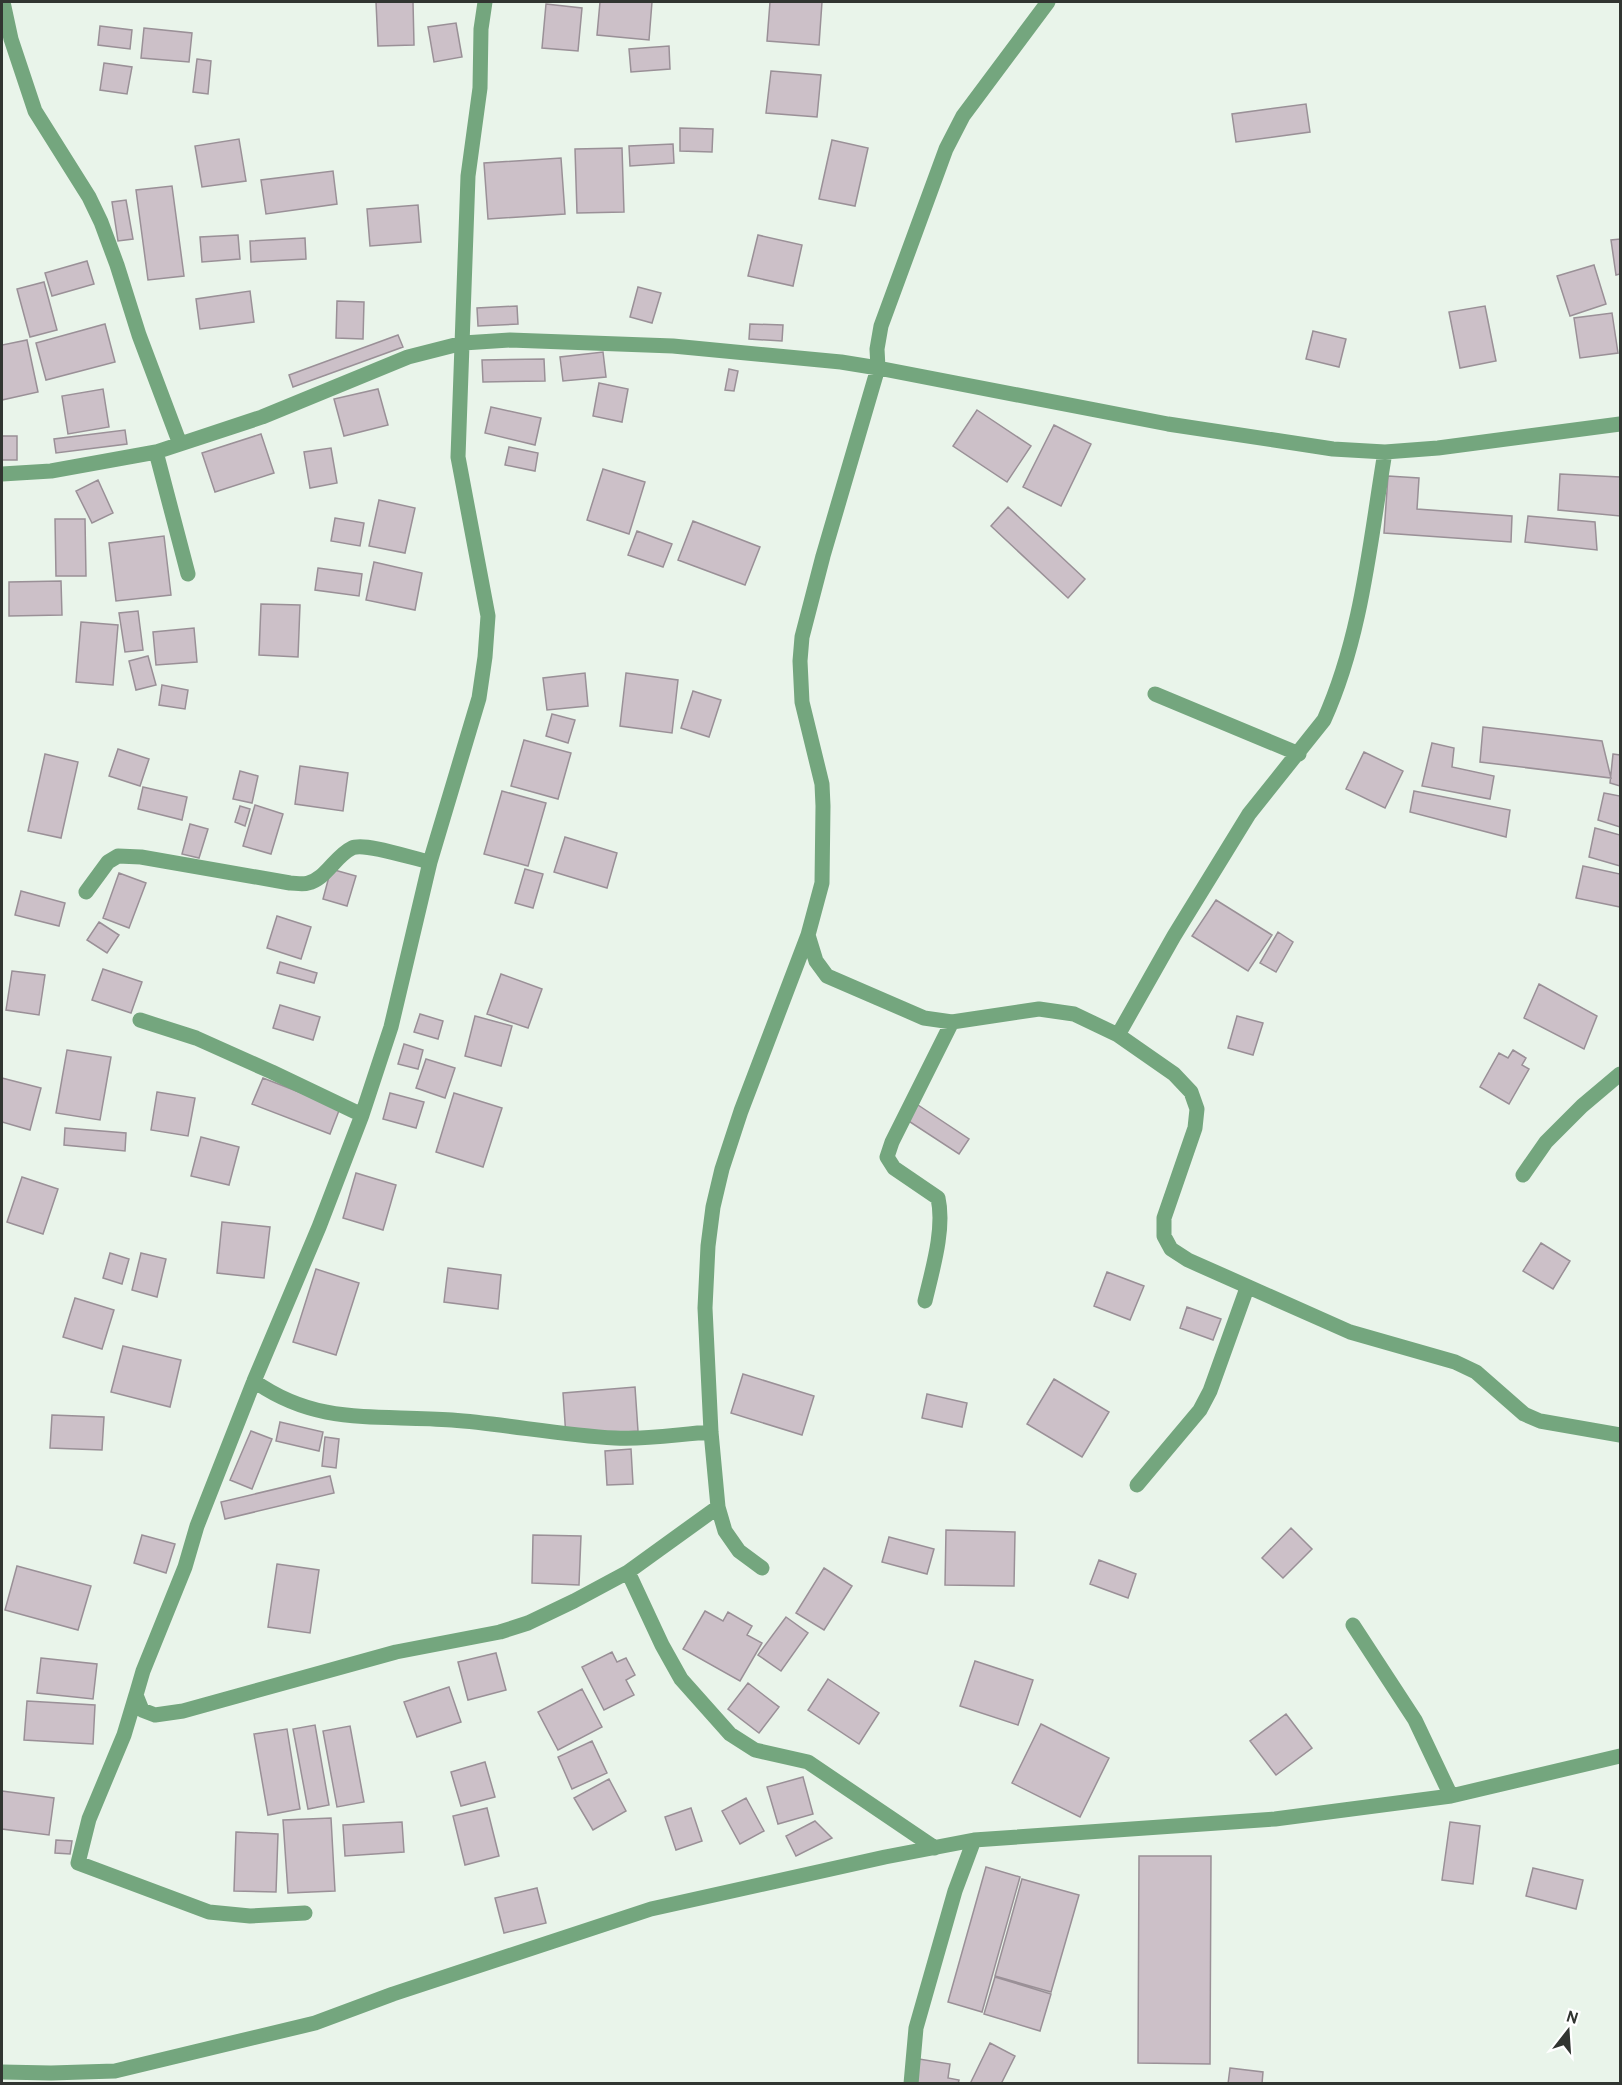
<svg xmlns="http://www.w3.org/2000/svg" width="1622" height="2085" font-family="Overpass,sans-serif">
	<rect width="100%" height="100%" fill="#e9f4ea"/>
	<path fill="#ccc0c8" stroke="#9a9097" stroke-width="1.5" d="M376,2H413L414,45L378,46Z
		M600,2H652L649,40L597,35Z
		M770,2H822L819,45L767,41Z
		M546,4L582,8L578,51L542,48Z
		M456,23L462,57L434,62L428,27Z
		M100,26L132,30L130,49L98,45Z
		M144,28L192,33L189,62L141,58Z
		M669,46L670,69L631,72L629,49Z
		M197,59L211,61L208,94L193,92Z
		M104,63L132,67L127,94L100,90Z
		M771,71L821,75L817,117L766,113Z
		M1306,104L1310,132L1236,142L1232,114Z
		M680,128L713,129L712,152L680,151Z
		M239,139L246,181L202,187L195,146Z
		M832,140L868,148L855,206L819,199Z
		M673,144L674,163L630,166L629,146Z
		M622,148L624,212L577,213L575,149Z
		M561,158L565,214L488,219L484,163Z
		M333,171L337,204L266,214L261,180Z
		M172,186L184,276L148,280L136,190Z
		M126,200L133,239L118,241L112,202Z
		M418,205L421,242L370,246L367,209Z
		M238,235L240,259L202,262L200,237Z
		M758,235L802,245L793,286L748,276Z
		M305,238L306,259L251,262L250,241Z
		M1620,239V274L1616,275L1611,240Z
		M87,261L94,284L52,296L45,273Z
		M1594,265L1606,304L1570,316L1557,276Z
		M44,282L57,330L30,337L17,289Z
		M638,287L661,293L652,323L630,317Z
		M250,291L254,322L200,329L196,299Z
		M337,301L364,302L363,339L336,338Z
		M517,306L518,324L478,326L477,308Z
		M1485,306L1496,361L1460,368L1449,312Z
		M1612,313L1618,353L1580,358L1574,318Z
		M105,324L115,362L46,380L36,343Z
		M750,324L783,325L782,341L749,339Z
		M1313,331L1346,339L1339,367L1306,359Z
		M398,335L403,347L293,387L289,375Z
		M27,340L38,392L2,400V345Z
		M603,352L606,377L563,381L560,357Z
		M544,359L545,381L483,382L482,360Z
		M729,369L738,371L734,391L725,390Z
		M599,383L628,389L622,422L593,416Z
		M103,389L109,427L68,434L62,396Z
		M378,389L388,425L344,436L334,399Z
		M491,407L541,418L535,445L485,433Z
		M977,410L1031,446L1007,482L953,446Z
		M1054,425L1091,444L1061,506L1023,487Z
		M125,430L127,444L56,453L54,439Z
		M261,434L274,473L215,492L202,453Z
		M2,436H17V460H2Z
		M509,447L538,453L535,471L505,465Z
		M331,448L337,483L310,488L304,452Z
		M603,469L645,482L629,534L587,520Z
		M1560,474L1620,477V516L1558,510Z
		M1388,476L1419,478L1417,509L1512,516L1511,542L1384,533Z
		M98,480L113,513L92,523L76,491Z
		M379,500L415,508L405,553L369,546Z
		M1008,507L1085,579L1068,598L991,526Z
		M1528,516L1595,522L1597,550L1525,542Z
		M335,518L364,523L360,546L331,541Z
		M55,519H85L86,576H56Z
		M693,521L760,547L745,585L678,560Z
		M637,531L672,544L663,567L628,555Z
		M164,536L171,595L116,601L109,543Z
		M374,562L422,573L415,610L366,600Z
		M318,568L362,574L359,596L315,590Z
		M61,581L62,615L9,616V582Z
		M261,604L300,605L298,657L259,655Z
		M138,611L143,650L125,652L119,613Z
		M81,622L118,625L113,685L76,682Z
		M194,628L197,662L156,665L153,632Z
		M148,656L156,685L136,690L129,661Z
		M585,673L588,706L547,710L543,678Z
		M626,673L678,680L672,733L620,726Z
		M162,685L188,690L185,709L159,705Z
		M693,691L721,700L709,737L681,728Z
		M552,714L575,720L568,743L546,736Z
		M1483,727L1602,741L1611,778L1480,762Z
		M524,740L571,753L558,799L511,786Z
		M1432,743L1454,748L1452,767L1494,776L1490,799L1422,786Z
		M118,749L149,759L140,786L109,776Z
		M1364,752L1403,771L1385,808L1346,789Z
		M45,754L78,762L61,838L28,831Z
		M1613,754L1620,755V786L1610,783Z
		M300,766L348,773L343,811L295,804Z
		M240,771L258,776L252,803L233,799Z
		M143,787L187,797L182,820L138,809Z
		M502,791L546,803L528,866L484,854Z
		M1414,791L1510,810L1506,837L1410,812Z
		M1604,793L1620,796V827L1598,820Z
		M255,805L283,814L271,854L243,846Z
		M240,806L250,809L245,826L235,822Z
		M190,824L208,829L199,858L182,854Z
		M1595,828L1620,835V866L1589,857Z
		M565,837L617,853L607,888L554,872Z
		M1583,866L1620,874V907L1576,898Z
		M331,869L356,876L347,906L323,899Z
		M525,869L543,874L533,908L515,903Z
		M119,873L146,883L129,928L103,918Z
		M21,891L65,903L59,926L15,915Z
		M1216,900L1272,935L1248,971L1192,936Z
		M277,916L311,927L301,959L267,948Z
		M99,922L119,935L107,953L87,940Z
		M1278,932L1293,942L1276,972L1260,963Z
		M280,962L317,973L314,983L277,973Z
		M103,969L142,982L131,1013L92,1000Z
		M12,971L45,975L39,1015L6,1010Z
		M501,974L542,989L528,1028L487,1014Z
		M1539,984L1597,1016L1584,1049L1524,1018Z
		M280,1005L320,1017L313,1040L273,1028Z
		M420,1014L443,1021L438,1039L414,1032Z
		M475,1016L512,1026L501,1066L465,1056Z
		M1237,1016L1263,1023L1253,1055L1228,1048Z
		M404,1044L423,1050L418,1069L398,1064Z
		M67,1050L111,1057L100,1120L56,1113Z
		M1513,1050L1526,1058L1522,1065L1529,1069L1509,1104L1480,1087L1499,1053L1508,1058Z
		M426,1059L455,1068L445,1098L416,1088Z
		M2,1078L41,1088L30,1130L2,1122Z
		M263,1078L340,1108L330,1134L252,1104Z
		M157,1092L195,1098L188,1136L151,1130Z
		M390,1093L424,1102L416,1128L383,1119Z
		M454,1093L502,1108L483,1167L436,1152Z
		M915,1103L969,1139L959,1154L904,1118Z
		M65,1128L126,1133L125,1151L64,1145Z
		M201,1137L239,1147L229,1185L191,1176Z
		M356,1173L396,1185L383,1230L343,1218Z
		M22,1177L58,1189L43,1234L7,1222Z
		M222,1222L270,1227L264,1278L217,1273Z
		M1541,1243L1570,1261L1553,1289L1523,1271Z
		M110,1253L129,1259L122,1284L103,1278Z
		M141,1253L166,1259L157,1297L132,1290Z
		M448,1268L501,1275L498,1309L444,1302Z
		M316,1269L359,1283L336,1355L293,1342Z
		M1107,1272L1144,1286L1130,1320L1094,1306Z
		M75,1298L114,1310L102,1349L63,1337Z
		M1187,1307L1221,1319L1213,1340L1180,1328Z
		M123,1346L181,1360L170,1407L111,1392Z
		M743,1374L814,1396L802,1435L731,1413Z
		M1054,1379L1109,1412L1082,1457L1027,1424Z
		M635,1387L638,1431L566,1437L563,1393Z
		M927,1394L967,1403L962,1427L922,1418Z
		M52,1415L104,1417L102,1450L50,1448Z
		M280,1422L323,1432L319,1451L276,1441Z
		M251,1431L272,1439L252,1489L230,1480Z
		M325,1437L339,1439L336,1468L322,1466Z
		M631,1449L633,1484L607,1485L605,1451Z
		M330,1476L334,1493L225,1519L221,1502Z
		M1291,1528L1312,1549L1283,1578L1262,1558Z
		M946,1530L1015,1532L1014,1586L945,1585Z
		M142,1535L175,1544L166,1573L134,1563Z
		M533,1535L581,1536L579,1585L532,1583Z
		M889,1537L934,1549L927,1574L882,1562Z
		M1099,1560L1136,1574L1128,1598L1090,1584Z
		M277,1564L319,1570L310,1633L268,1627Z
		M17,1566L91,1586L78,1630L5,1610Z
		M824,1568L852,1586L824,1630L796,1613Z
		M705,1611L723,1621L728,1612L752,1626L747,1635L762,1643L740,1681L683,1649Z
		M786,1617L808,1633L781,1671L758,1655Z
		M612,1652L617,1662L626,1658L635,1675L626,1680L634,1695L604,1710L582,1667Z
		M496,1653L506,1690L468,1700L458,1662Z
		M41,1658L97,1664L93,1699L37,1693Z
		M975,1661L1033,1680L1018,1725L960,1706Z
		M828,1679L879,1713L859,1744L808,1710Z
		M748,1683L779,1707L759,1733L728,1709Z
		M449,1687L461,1722L417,1737L404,1702Z
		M582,1689L602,1727L558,1750L538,1712Z
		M27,1701L95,1705L93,1744L24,1740Z
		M1286,1714L1312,1748L1276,1775L1250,1741Z
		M1041,1724L1109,1758L1080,1817L1012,1783Z
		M315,1725L329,1805L308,1809L293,1729Z
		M350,1726L364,1802L337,1807L323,1731Z
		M287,1729L300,1809L268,1815L254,1734Z
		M592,1741L607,1773L572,1789L558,1757Z
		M485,1762L495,1797L461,1806L451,1772Z
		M803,1777L813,1814L778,1824L767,1787Z
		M609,1779L626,1811L593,1830L574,1798Z
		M2,1791L54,1798L49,1835L2,1829Z
		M746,1798L764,1831L740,1844L722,1811Z
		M487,1808L499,1856L465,1865L453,1816Z
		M691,1808L702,1841L676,1850L665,1817Z
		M331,1818L335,1891L288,1893L283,1820Z
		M815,1821L832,1838L796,1856L786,1836Z
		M402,1822L404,1852L345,1856L343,1825Z
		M1450,1822L1480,1826L1473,1884L1442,1880Z
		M236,1832L278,1834L276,1892L234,1891Z
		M56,1840L72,1841L70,1854L55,1853Z
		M1139,1856H1211L1210,2064L1138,2063Z
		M986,1867L1020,1877L982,2012L948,2002Z
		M1533,1868L1583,1880L1576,1909L1526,1896Z
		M1022,1879L1079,1895L1051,1992L995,1976Z
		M537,1888L546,1923L504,1933L495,1898Z
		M995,1977L1051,1994L1040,2031L984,2014Z
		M990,2043L1015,2056L1001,2084H970Z
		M919,2059L950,2064L948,2078L959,2080L958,2084H915Z
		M1230,2068L1263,2072L1262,2084H1228Z"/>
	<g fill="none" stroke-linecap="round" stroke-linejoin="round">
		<path stroke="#74a67e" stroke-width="15" d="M3,2L11,39L35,111L89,197L101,222L117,265L139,335L180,444
			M485,2L481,29L480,88L468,176L458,457L488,616L485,657L479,698L430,862L391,1027L362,1115L319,1227L254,1381L197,1526L185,1567L143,1671L136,1695L142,1710L155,1715L183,1711L396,1652L500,1632L528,1623L574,1601L628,1572L718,1507
			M156,452L188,574
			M2,474L51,471L156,452L262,417L408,357L463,343L510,340L673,346L841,362L878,368L1168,424L1333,449L1385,452L1438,448L1620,424
			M1155,694L1299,754
			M86,892L108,862L118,856L141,857L290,883C295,883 303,885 308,883C326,879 335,856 352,848C365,842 414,859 430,862
			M808,935L816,961L827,976L924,1018L952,1022L1039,1009L1074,1014L1118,1035L1174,1074L1191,1092L1197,1109L1195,1128L1164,1218V1236L1171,1249L1188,1260L1350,1332L1455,1362L1476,1372L1524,1414L1540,1421L1620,1435
			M140,1020L196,1038L272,1072L362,1115
			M1118,1035L1174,936L1249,814L1324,720C1362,636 1370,541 1385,452
			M1523,1175L1546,1142L1582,1106L1620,1074
			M925,1301C932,1271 945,1229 938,1198L894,1168L887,1157L892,1142L952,1022
			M254,1381C319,1427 378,1414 452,1420C506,1424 560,1435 615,1438C646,1440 679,1434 711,1432
			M1137,1485L1200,1410L1210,1391L1247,1288
			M762,1568L739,1551L725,1531L718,1507L711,1432L705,1308L708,1246L713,1207L722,1169L741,1111L808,935L822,883L823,806L822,784L802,702L800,661L802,637L823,556L878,368L877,349L881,326L946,149L963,116L1048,2
			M628,1572L662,1645L681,1679L730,1734L755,1750L808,1762L935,1848
			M1353,1625L1415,1720L1451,1796
			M136,1695L124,1735L89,1819L78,1863L209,1912L250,1916L305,1913
			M2,2072L51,2073L115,2071L315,2023L393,1994L651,1909L885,1857L974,1840L1275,1819L1451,1796L1620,1756
			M911,2084L916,2028L955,1891L974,1840"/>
	</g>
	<rect width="1622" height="2085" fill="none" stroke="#313531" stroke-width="6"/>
	<g transform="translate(1568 2031) rotate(17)" stroke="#ffffff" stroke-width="4.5" paint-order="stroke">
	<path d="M0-4.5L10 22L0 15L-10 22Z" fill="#313531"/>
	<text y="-9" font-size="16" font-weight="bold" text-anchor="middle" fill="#313531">N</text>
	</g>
</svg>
